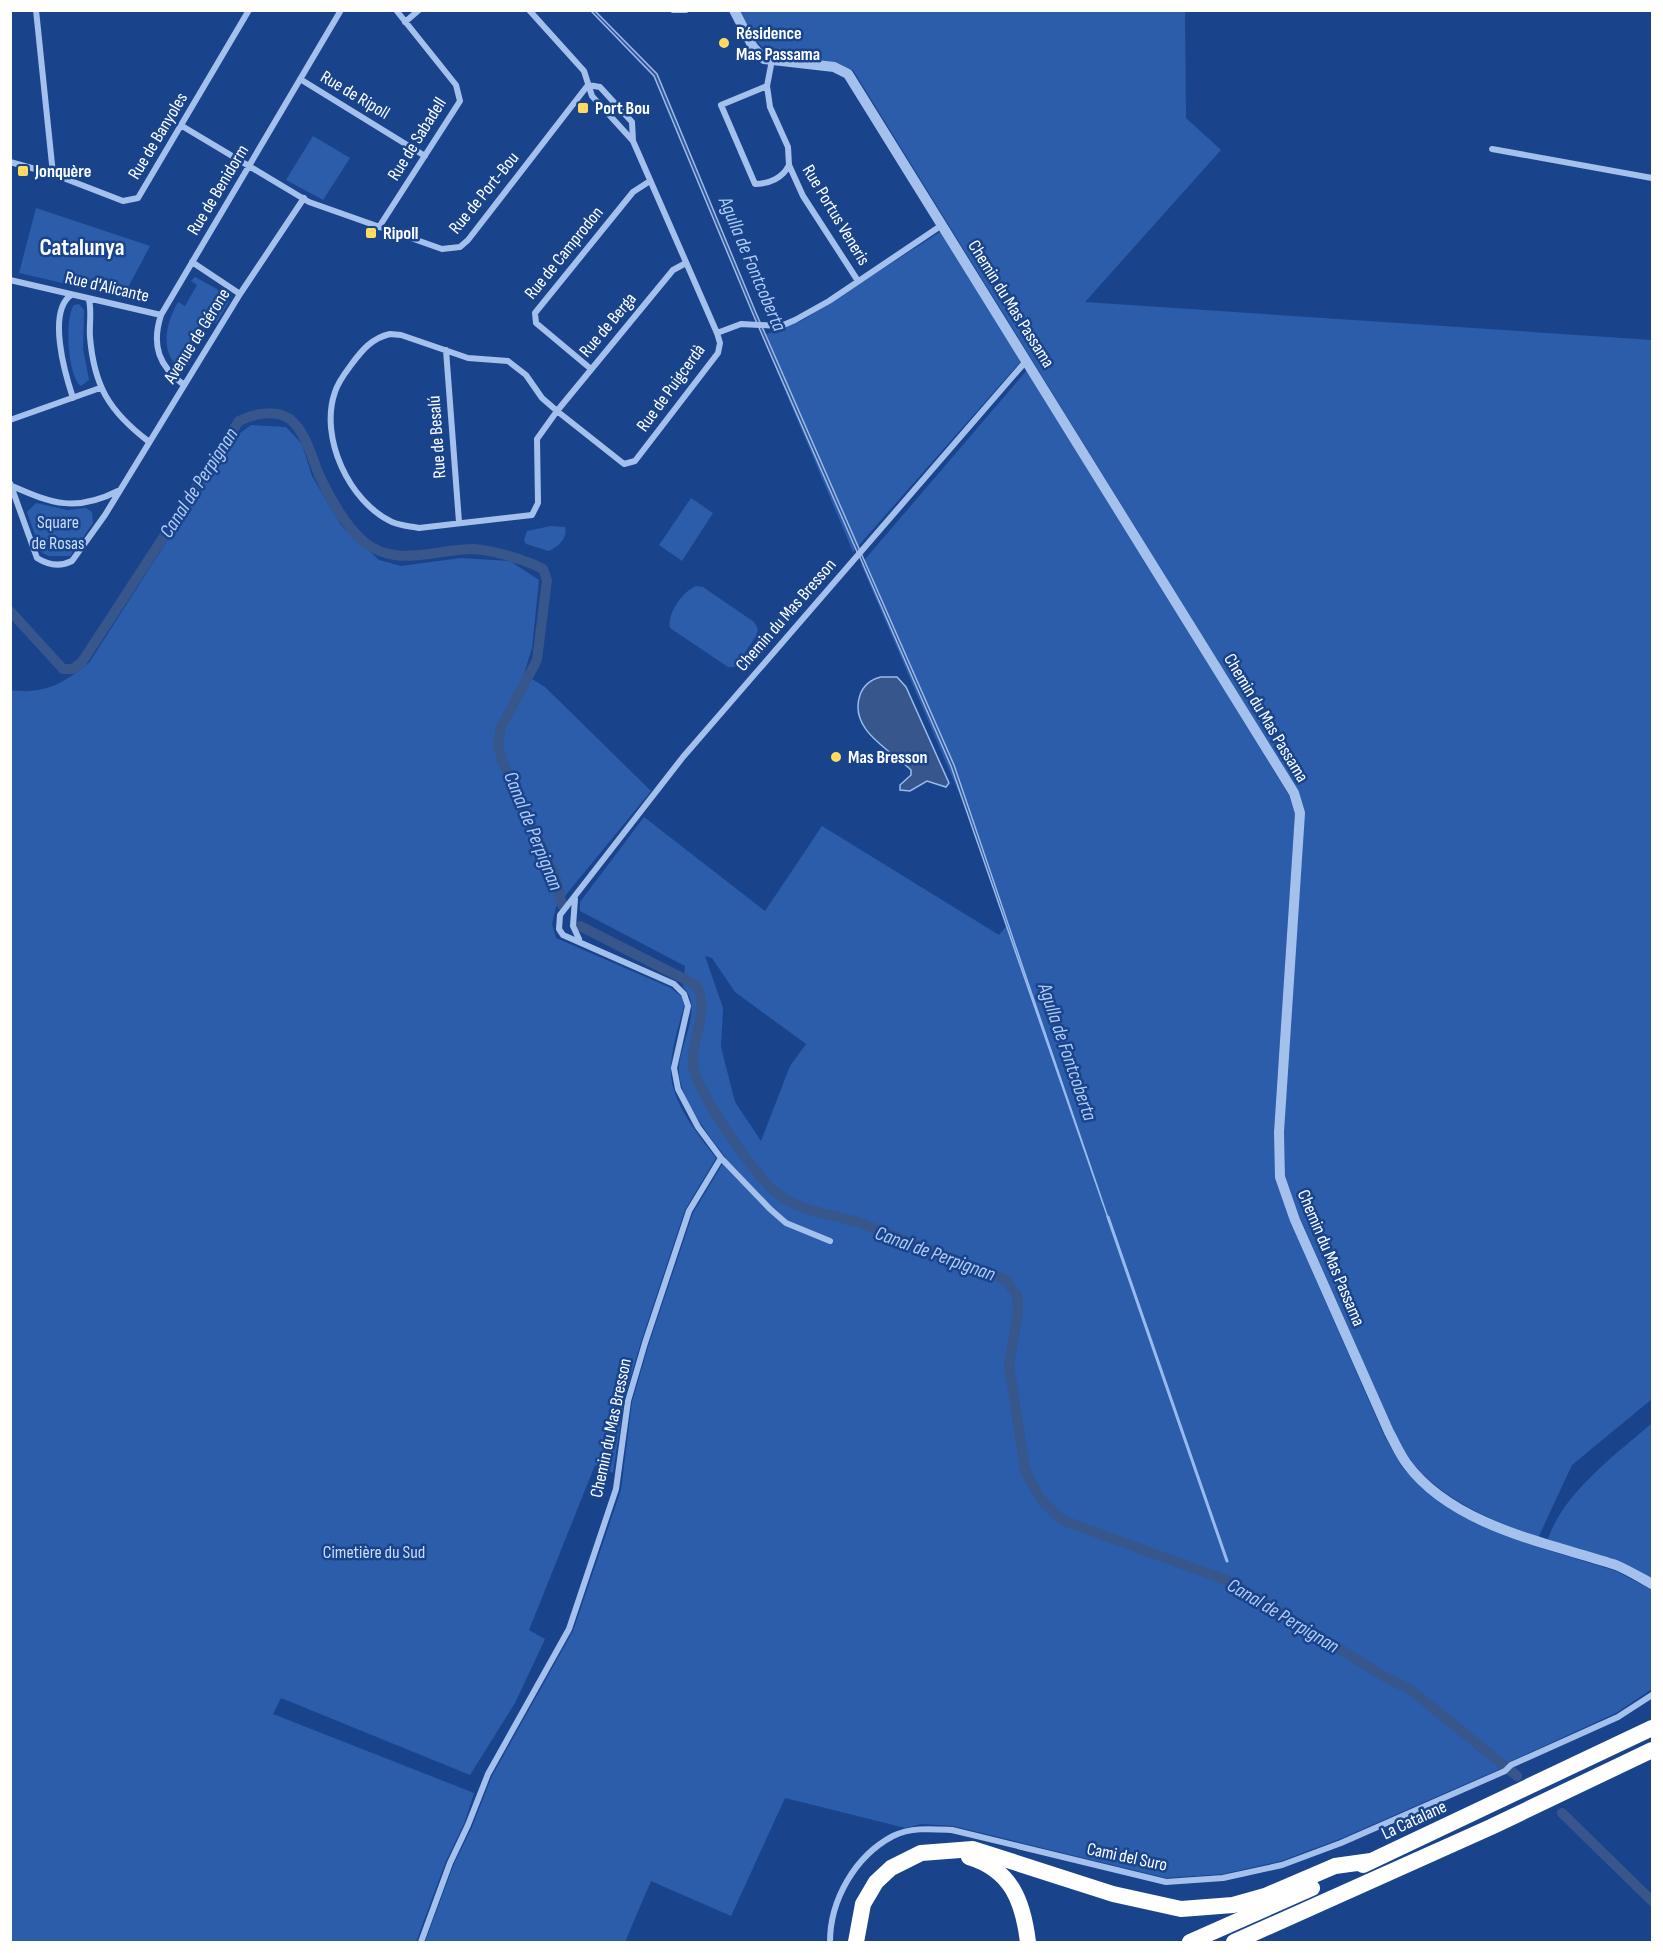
<svg xmlns="http://www.w3.org/2000/svg" width="1663" height="1953" font-family="'Sofia Sans Condensed',sans-serif">
	<rect width="100%" height="100%" fill="#19448c"/>
	<path fill="#2c5daa" fill-rule="evenodd" d="M738,11H1185L1186,118L1221,150L1085,302L1652,340V1399L1572,1465L1538,1538C1493,1520 1443,1501 1412,1462C1404,1453 1399,1441 1393,1430L1300,1218L1285,1176L1284,1132L1298,791L853,70L774,55C755,45 748,29 738,11Z
		M313,136L350,158L323,200L286,180Z
		M36,208L150,246L123,297L19,273Z
		M940,232L1021,361L853,552L762,336L803,320Z
		M195,277L226,294L229,302L216,323L210,319L185,359L190,364L180,368C158,352 167,321 178,302L185,306L197,285L191,281Z
		M79,304L84,310L83,349L89,380L81,386C68,378 64,317 74,305Z
		M1027,370L1289,795L1295,813L1274,1132L1290,1221L1384,1435L1402,1467L1423,1489L1534,1546L1616,1571L1652,1590V1689L1616,1713L1509,1762L1502,1768L1340,1839L1281,1861L1223,1874L1166,1878L953,1826L922,1824L905,1828L785,1798L731,1916L651,1881L625,1942H425L454,1864L472,1827L492,1776L573,1631L621,1490L632,1402L649,1344L693,1213L726,1158C709,1135 677,1096 679,1067C680,1043 704,1007 683,987L685,966L580,911V902L644,817L765,911L822,826L999,935L1007,925L962,800L861,564ZM705,956L712,958L735,992L806,1044L790,1066L761,1141L735,1102L721,1047L723,1008Z
		M251,425L286,427L302,444L312,476L341,525L379,560L401,566L461,558L510,561L539,580L532,648L524,674L545,687L651,791L556,907L552,924L556,938L671,988L682,997L684,1006C679,1025 672,1046 671,1066C668,1099 698,1134 716,1158L685,1210L641,1342L624,1400L613,1473L595,1465L529,1630L545,1639L515,1703L470,1775L281,1698L273,1714L474,1793L464,1824L446,1861L416,1942H11L10,690C44,695 64,683 89,663L232,439Z
		M691,498L713,513L682,561L659,545Z
		M36,503L68,510L86,508L92,512L93,523L70,556H49L41,552L27,512Z
		M551,526L565,527C568,538 559,546 549,551L526,544L524,540L527,531Z
		M696,586L703,587L754,622L758,629L756,636L735,667H728L670,628C667,614 682,592 696,586Z
		M1652,1423V1579L1547,1541C1564,1492 1614,1456 1652,1423Z"/>
	<path fill="#37568b" stroke="#97bbf0" stroke-width="1.5" d="M591,11H595L657,74L756,313L860,551L858,554L753,314L654,76Z
		M861,553L954,765L1108,1218L951,766L859,555Z
		M881,677H897L906,687L949,783L946,787L927,781L910,791L900,790V785L911,775V770C891,750 848,730 860,695C863,686 871,679 881,677Z"/>
	<g fill="none" stroke-linecap="round" stroke-linejoin="round">
		<path stroke="#97bbf0" stroke-width="3" d="M1108,1217L1227,1561"/>
		<path stroke="#37568b" stroke-width="10" d="M10,611L63,669H73L82,662L239,421C254,413 281,408 294,423C308,438 312,459 320,477C331,500 344,524 363,541C396,569 435,549 473,549C492,550 527,560 543,569L547,580L537,660L501,727L498,743L502,761L556,877L562,905
			M580,926L696,985C713,1012 684,1048 696,1077C710,1109 753,1174 780,1196C798,1210 835,1215 857,1222C907,1240 956,1261 1006,1280L1017,1295L1018,1313L1009,1364L1025,1470L1040,1498L1062,1520L1231,1582L1385,1677L1411,1690L1517,1776
			M1562,1813L1652,1901"/>
		<path stroke="#a4c1ee" stroke-width="6" d="M36,10L53,174
			M529,10L584,71L592,96L633,141
			M673,10H686
			M405,22L419,10
			M772,60L767,86L770,107L788,147L789,165L803,196L858,281
			M300,79L425,156
			M588,85L600,87L632,122L633,141L717,333L720,343L718,353L635,461L624,464L557,411L673,270L686,263
			M767,86L721,105L755,184C769,184 783,178 789,165
			M182,126L309,202L442,249L460,247L468,240L588,85
			M1492,149L1652,178
			M10,162L53,174L123,201L138,198L249,10
			M379,227L460,101L456,85L396,10
			M192,262L240,294
			M10,280L161,315
			M71,295C47,312 65,374 73,398
			M89,300C92,313 89,324 90,337C94,386 109,411 148,441
			M717,333L741,324L781,326L795,320L829,301L942,225
			M390,334L401,335L468,358L508,361L526,375L542,398L557,411L537,439L538,503L532,515L419,528C410,526 401,526 392,522C349,502 319,437 335,392C338,382 345,373 351,365C362,350 372,338 390,334Z
			M446,350L459,522
			M591,369L536,323L535,313L633,192L650,181
			M184,385C159,366 151,346 161,315L341,10
			M10,420L100,388
			M10,483L37,558C48,565 60,567 72,561L105,515L240,294L304,198
			M12,486C53,504 76,512 118,491
			M575,899L573,926L579,939
			M721,1158L770,1209L786,1223L830,1241
			M421,1942L450,1863L468,1825L488,1774L569,1629L616,1489L628,1401L645,1343L689,1211L721,1158L698,1127L678,1089L674,1068L688,1006L684,994L674,984L563,935L559,929L560,915L683,757L1026,361
			M830,1942C830,1900 855,1856 893,1836C911,1827 933,1829 952,1830L1166,1882L1223,1878L1282,1865L1341,1843L1505,1771L1511,1765L1618,1717L1652,1695"/>
		<path stroke="#a4c1ee" stroke-width="10" d="M734,10L753,47L764,59L834,67L848,74L1294,793L1300,813L1279,1132L1280,1177L1295,1220L1389,1432C1395,1443 1400,1455 1407,1464C1453,1526 1548,1543 1616,1565C1628,1570 1641,1578 1652,1584"/>
		<path stroke="#fff" stroke-width="16" d="M969,1857C1012,1870 1023,1902 1028,1942
			M1363,1865L1652,1728
			M856,1942L863,1904L876,1882L891,1868L921,1853L973,1849L1113,1894L1181,1909L1233,1905L1265,1896L1335,1866L1371,1861
			M1190,1942L1312,1888
			M1234,1942L1491,1827L1652,1750"/>
	</g>
	<g fill="#ffdb61" stroke="#19448c" stroke-width="2">
		<circle cx="724" cy="43" r="6"/>
		<rect x="577" y="102" width="12" height="12" rx="3"/>
		<rect x="17" y="165" width="12" height="12" rx="3"/>
		<rect x="365" y="227" width="12" height="12" rx="3"/>
		<circle cx="836" cy="757" r="6"/>
	</g>
	<g text-anchor="middle" dominant-baseline="central" stroke-width="5" stroke-linejoin="round" paint-order="stroke">
		<g font-size="18" font-weight="bold" fill="#fff" stroke="#19448c" text-anchor="start">
			<text x="736" y="33">Résidence<tspan x="736" dy="21">Mas Passama</tspan></text>
			<text x="595" y="108">Port Bou</text>
			<text x="35" y="171">Jonquère</text>
			<text x="383" y="233">Ripoll</text>
			<text x="848" y="757">Mas Bresson</text>
		</g>
		<g font-size="18" fill="#fff" stroke="#19448c">
			<text transform="translate(355 95) rotate(31)">Rue de Ripoll</text>
			<text transform="translate(158 136) rotate(-59)">Rue de Banyoles</text>
			<text transform="translate(417 139) rotate(-58)">Rue de Sabadell</text>
			<text transform="translate(218 190) rotate(-59)">Rue de Benidorm</text>
			<text transform="translate(484 193) rotate(-51)">Rue de Port-Bou</text>
			<text transform="translate(836 215) rotate(59)">Rue Portus Veneris</text>
			<text transform="translate(564 253) rotate(-51)">Rue de Camprodon</text>
			<text transform="translate(107 287) rotate(13)">Rue d'Alicante</text>
			<text transform="translate(1011 304) rotate(58)">Chemin du Mas Passama</text>
			<text transform="translate(608 325) rotate(-50)">Rue de Berga</text>
			<text transform="translate(197 336) rotate(-58)">Avenue de Gérone</text>
			<text transform="translate(671 388) rotate(-54)">Rue de Puigcerdà</text>
			<text transform="translate(437 437) rotate(-94)">Rue de Besalú</text>
			<text transform="translate(786 615) rotate(-49)">Chemin du Mas Bresson</text>
			<text transform="translate(1266 718) rotate(59)">Chemin du Mas Passama</text>
			<text transform="translate(1331 1258) rotate(67)">Chemin du Mas Passama</text>
			<text transform="translate(611 1428) rotate(-78)">Chemin du Mas Bresson</text>
			<text transform="translate(1414 1820) rotate(-25)">La Catalane</text>
			<text transform="translate(1127 1857) rotate(12)">Cami del Suro</text>
		</g>
		<g font-size="18" fill="#caddfa" stroke="#19448c">
			<text x="58" y="522">Square<tspan x="58" dy="21">de Rosas</tspan></text>
			<text x="374" y="1552">Cimetière du Sud</text>
		</g>
		<g font-size="20" font-style="italic" fill="#b0cbf5" stroke="#19448c">
			<text transform="translate(752 264) rotate(67)">Agulla de Fontcoberta</text>
			<text transform="translate(199 483) rotate(-57)">Canal de Perpignan</text>
			<text transform="translate(533 831) rotate(68)">Canal de Perpignan</text>
			<text transform="translate(1067 1052) rotate(71)">Agulla de Fontcoberta</text>
			<text transform="translate(935 1254) rotate(20)">Canal de Perpignan</text>
			<text transform="translate(1283 1616) rotate(31)">Canal de Perpignan</text>
		</g>
		<g font-size="24" font-weight="bold" fill="#fff" stroke="#19448c">
			<text x="82" y="247">Catalunya</text>
		</g>
	</g>
	<rect width="1663" height="1953" fill="none" stroke="#ffffff" stroke-width="24"/>
</svg>
